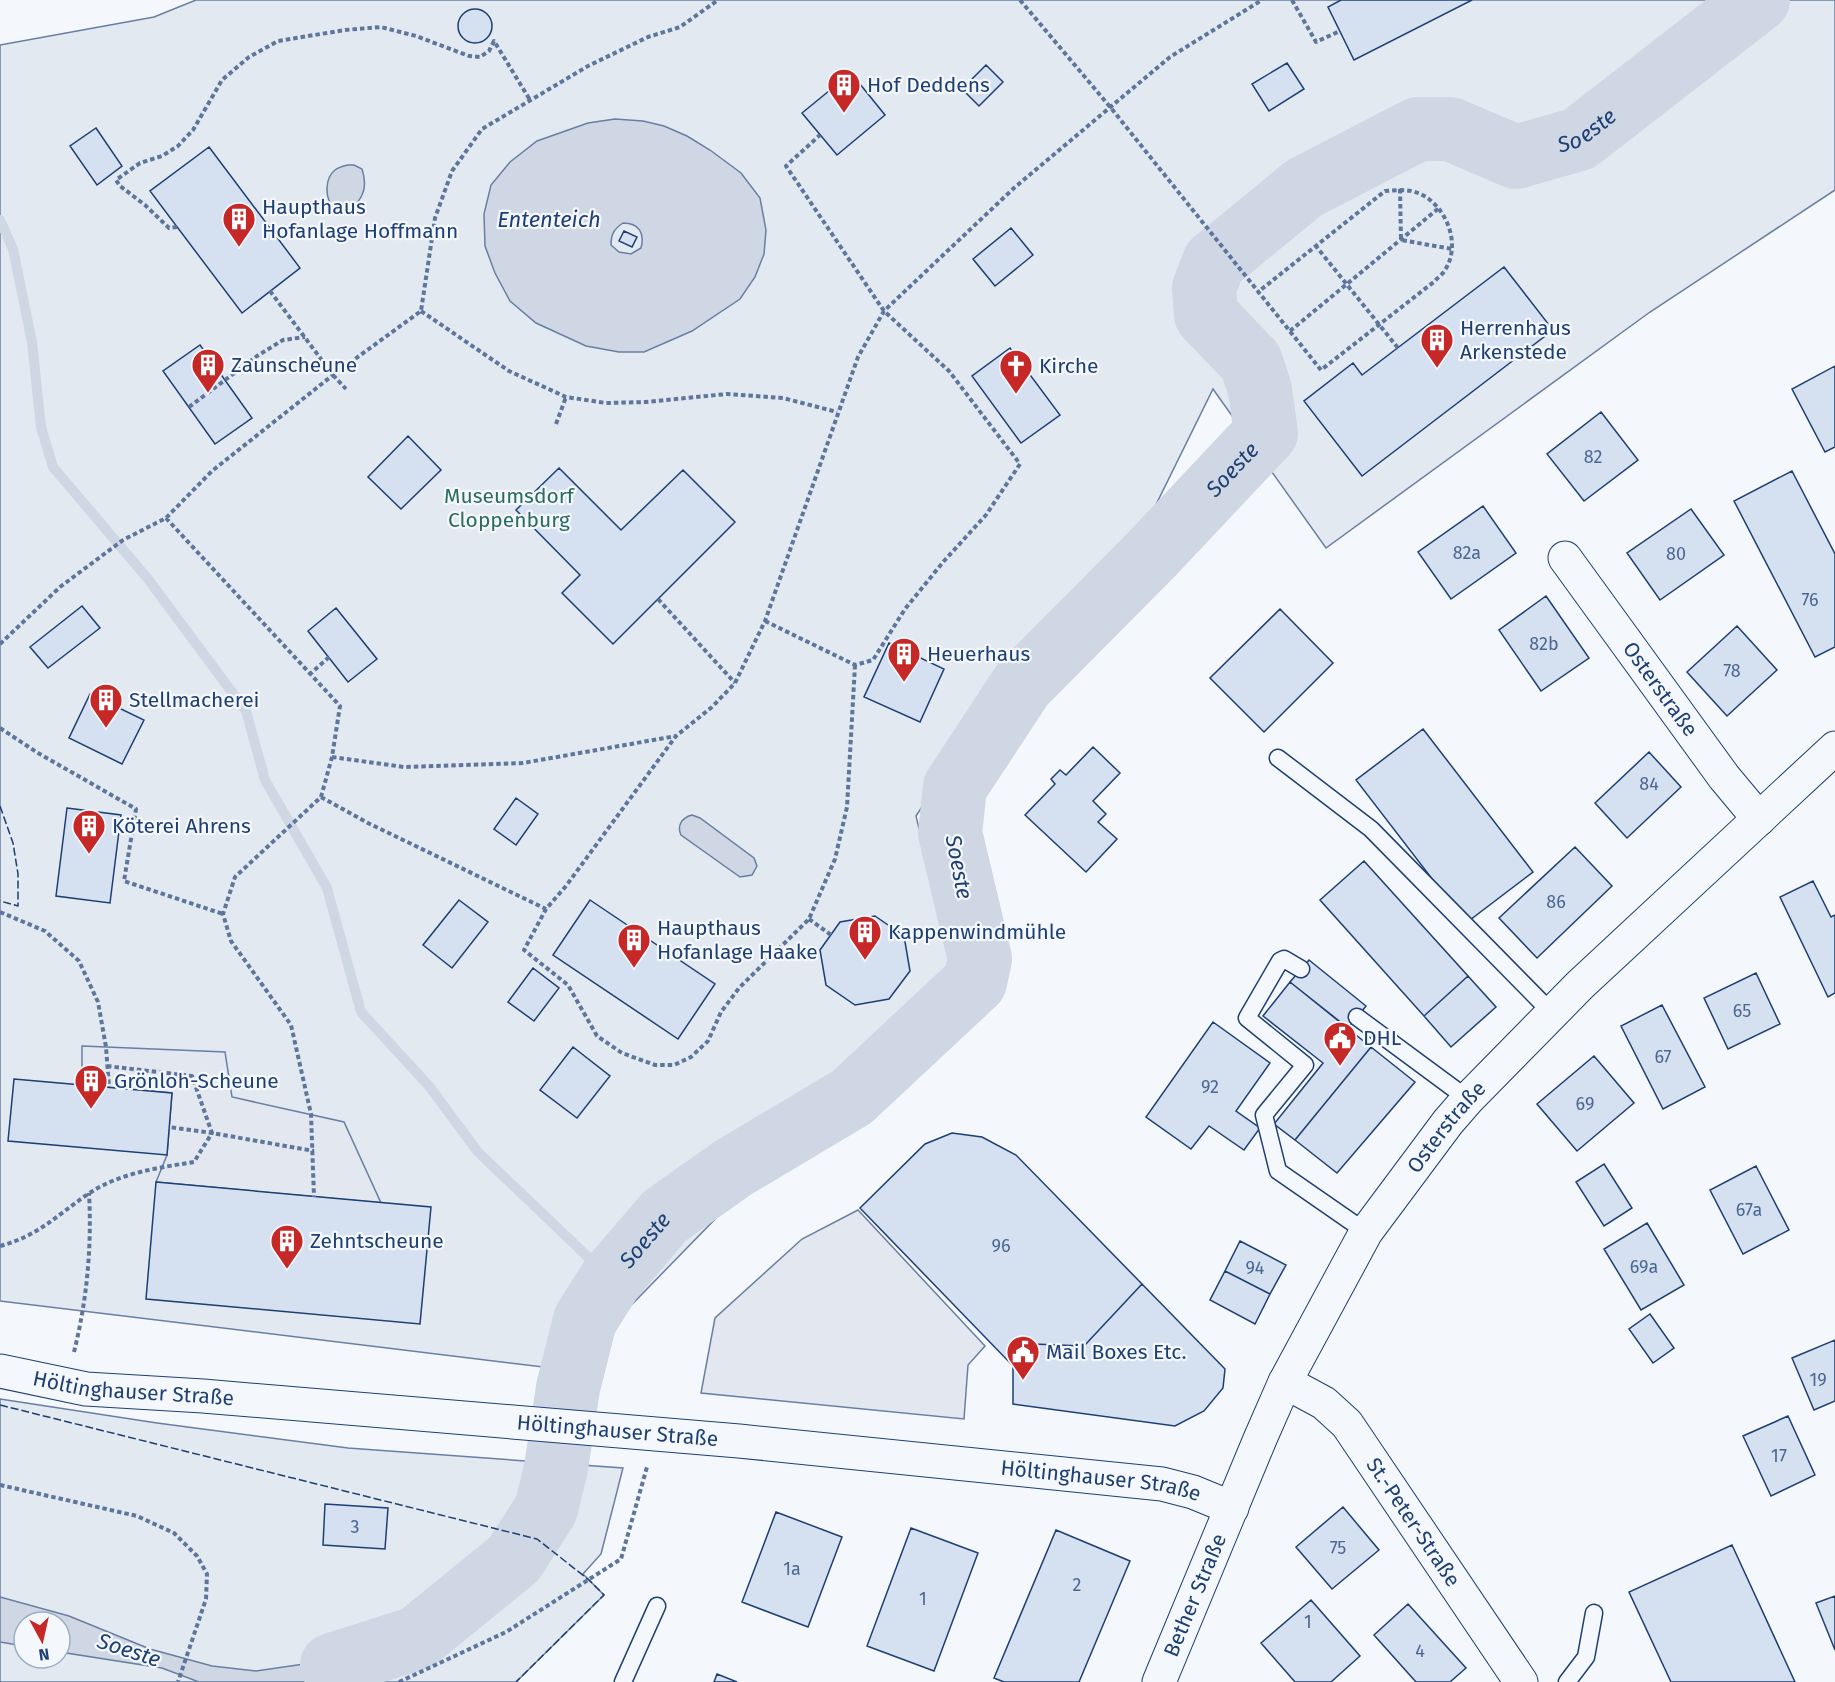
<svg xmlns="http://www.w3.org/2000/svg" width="1835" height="1682" font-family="'Fira Sans',sans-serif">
	<rect width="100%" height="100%" fill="#f4f7fb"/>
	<path fill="#e3e9f0" stroke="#687fa3" stroke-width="1.5" fill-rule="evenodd" d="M196,0H1835V190L1650,312L1326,548L1213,389L1144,529L1023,654L916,816L954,974L568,1370L0,1301V45L154,17Z
		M0,1399L157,1423L348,1448L623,1468L601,1554L583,1574L604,1595L516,1682H0ZM24,1622H60V1658H24Z"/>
	<path fill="#e3e8f0" stroke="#687fa3" stroke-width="1.5" d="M82,1046L225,1052L232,1097L344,1122L381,1203L156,1182L167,1155L172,1093L82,1085Z
		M858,1210L985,1346L968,1365L964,1419L701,1393L715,1318L802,1239Z"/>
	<path fill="#cfd7e4" stroke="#687fa3" stroke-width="1.5" fill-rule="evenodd" d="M615,119L643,121L664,126L687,136L710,150L741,173L760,198L766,230L764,254L755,277L740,299L692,331L644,352H619L586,346L536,323L510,301L495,273L485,246L484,214L491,185L510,162L537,141L588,123ZM623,223C639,223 645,233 641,248L631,254L619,252L611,245C611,234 614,229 623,223Z
		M348,165H354L362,169C365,178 366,188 361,197C357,205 343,215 334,208C324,198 325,178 335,170C339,167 344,166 348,165Z
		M692,815L700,818L754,858L757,866L752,875L740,877L681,835C677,826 681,818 692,815Z
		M0,1597L69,1616L150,1649L212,1666L256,1671L318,1662L361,1649L417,1638L380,1657L306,1682H199L162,1668L60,1652V1622H24V1646L0,1642Z"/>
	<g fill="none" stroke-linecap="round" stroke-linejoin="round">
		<path stroke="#cfd7e4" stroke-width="10" d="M0,220L13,249L32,342L41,427L53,467L148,579L246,711L265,780L327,888L361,1012L429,1086L478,1152L611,1279"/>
		<path stroke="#cfd7e4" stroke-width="64" id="s1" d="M332,1665L417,1638L514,1559L546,1509L556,1468L568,1388L585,1320L611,1279L665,1216L733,1168L852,1097L975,982L980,959L950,833L955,787L1022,685L1151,555L1266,433L1260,390L1251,362L1206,315L1204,288L1214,262L1304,188L1418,129H1450L1516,157L1579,139L1758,0"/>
	</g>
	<path fill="#d5e0f0" stroke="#1d3f73" stroke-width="1.5" d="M1341,0H1472L1354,60L1328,7Z
		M458 26a17 17 0 1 1 34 0a17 17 0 1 1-34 0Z
		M1287,63L1304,89L1269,111L1252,84Z
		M986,65L1003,82L979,106L962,89Z
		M851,73L885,115L837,155L802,113Z
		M96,128L122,166L97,185L70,146Z
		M209,147L300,268L242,313L150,191Z
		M1011,228L1033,255L995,286L973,259Z
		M624,231L637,237L632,247L619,241Z
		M1504,267L1553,330L1362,476L1304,401L1353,363L1362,375Z
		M200,345L252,418L215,444L163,371Z
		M1010,348L1060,415L1021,443L972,376Z
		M1835,366V447L1825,452L1792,389Z
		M1601,412L1638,460L1584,501L1547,454Z
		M408,436L441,470L401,509L368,477Z
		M559,468L621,530L683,470L735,522L613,644L562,593L580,575L516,510Z
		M1792,471L1835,554V647L1815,657L1734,501Z
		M1483,506L1516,553L1451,599L1418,552Z
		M1691,509L1724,555L1660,600L1627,553Z
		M1546,596L1589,658L1541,691L1499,630Z
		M82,606L100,628L48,668L30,647Z
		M336,608L377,659L348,682L308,631Z
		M1280,609L1333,663L1264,732L1210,678Z
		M1737,626L1777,670L1727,716L1687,672Z
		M889,643L944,669L920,722L864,697Z
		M90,694L144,720L122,764L69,738Z
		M1423,729L1533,872L1466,923L1356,780Z
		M1093,747L1120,773L1093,801L1106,814L1098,822L1117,839L1086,872L1025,815L1055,784L1051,779L1060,770L1066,775Z
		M1649,752L1681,787L1627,838L1595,803Z
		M516,798L538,814L516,845L494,829Z
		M67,808L121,815L110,903L56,896Z
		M1575,847L1612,886L1537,958L1499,918Z
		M1364,861L1468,976L1424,1016L1320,900Z
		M1813,881L1831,917L1835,915V993L1828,997L1780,897Z
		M459,900L488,922L452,968L423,945Z
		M590,900L715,984L678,1039L553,955Z
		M875,916L904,936L910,971L889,999L855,1005L826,985L820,950L840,922Z
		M1309,960L1366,1006L1348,1028L1290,982Z
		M533,968L559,988L534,1021L508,1002Z
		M1756,973L1780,1024L1728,1049L1704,998Z
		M1468,976L1496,1007L1451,1047L1424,1016Z
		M1290,982L1371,1047L1295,1140L1274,1124L1323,1063L1263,1016Z
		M1662,1005L1705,1087L1663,1109L1621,1026Z
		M1213,1022L1270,1063L1236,1111L1260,1128L1244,1150L1209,1126L1191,1149L1146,1117Z
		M573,1047L610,1076L577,1118L540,1090Z
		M1371,1047L1415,1082L1337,1173L1295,1140Z
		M1594,1056L1634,1103L1577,1151L1537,1104Z
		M14,1079L172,1093L167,1155L8,1141Z
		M952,1133L982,1137L1016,1155L1142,1284L1084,1346L1033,1344L1013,1366L860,1208L925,1144Z
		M1604,1164L1632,1208L1604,1226L1576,1182Z
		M1756,1166L1789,1230L1743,1254L1710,1190Z
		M156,1182L431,1207L420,1324L146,1299Z
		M1647,1223L1684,1285L1641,1310L1604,1249Z
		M1240,1241L1286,1265L1270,1294L1225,1271Z
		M1225,1271L1270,1294L1255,1324L1210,1300Z
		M1142,1284L1225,1369L1223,1388L1204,1411L1175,1426L1013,1404V1366L1033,1344L1084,1346Z
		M1650,1314L1674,1348L1653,1363L1629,1329Z
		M1835,1340V1401L1814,1410L1792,1358Z
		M1788,1416L1815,1475L1771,1496L1743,1436Z
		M325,1504L388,1508L385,1549L323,1545Z
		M1343,1507L1379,1550L1332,1589L1296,1547Z
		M776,1512L842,1537L808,1627L742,1602Z
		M911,1528L978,1553L934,1671L867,1646Z
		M1056,1530L1130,1561L1079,1682H1004L994,1678Z
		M1732,1545L1795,1682H1671L1629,1592Z
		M1835,1596V1650L1816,1603Z
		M1311,1600L1360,1656L1331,1682H1295L1261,1643Z
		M1408,1604L1466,1668L1450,1682H1416L1374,1635Z
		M717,1674L737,1682H714Z"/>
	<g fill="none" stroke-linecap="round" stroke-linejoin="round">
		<g stroke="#1d3f73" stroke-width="19">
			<path id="service" d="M1278,758L1371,829L1552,1013
				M1301,969L1284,959L1280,961L1247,1018L1305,1065L1264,1115L1278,1171L1366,1232
				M1357,1017L1468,1099
				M623,1682L657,1606
				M1567,1682L1586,1657L1594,1613"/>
		</g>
		<g stroke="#1d3f73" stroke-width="35">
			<g id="minor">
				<path id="s2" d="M1565,558L1724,777L1759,819"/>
				<path id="s3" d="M0,1371L86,1389L203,1396L739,1441L1162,1484L1193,1492L1232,1508"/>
				<path id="s4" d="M1285,1382L1324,1403L1347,1424L1521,1682"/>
			</g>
		</g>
		<g stroke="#1d3f73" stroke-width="35">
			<g id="tertiary">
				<path id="s5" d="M1159,1682L1260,1439L1285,1382L1366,1232L1448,1122L1468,1099L1580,985L1835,748"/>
			</g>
		</g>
		<path stroke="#5e769c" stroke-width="4" stroke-dasharray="4.5 3" stroke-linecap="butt" d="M1020,0L1111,108L1321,370L1435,281C1438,277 1443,274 1445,270C1462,244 1446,204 1418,193C1408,189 1396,190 1385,191L1258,292
			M1292,0L1316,42L1340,31
			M1400,189L1401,240L1452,249
			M177,227L169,228L145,205L120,186L116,180L140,163L162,156L178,146L193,130L222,80L249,57L278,41L345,30L381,27L416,36L469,56L480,57L489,51L494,41L530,100
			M1315,245L1398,348
			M270,291L333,375L346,389
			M421,311L509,371L566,397L606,403L646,402L727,394L783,398L837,412
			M1290,331L1439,208
			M189,407L257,356L283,340L305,337
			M556,424L566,397
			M166,518L340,706L332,757L321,797L235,877L223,914L231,941L291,1025L311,1114L314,1197
			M658,599L735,683
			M765,621L855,665L873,660L905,609L944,561L986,515L1020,464L949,371L884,311L786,166L820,135
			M0,644L60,587L123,540L166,518L212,471L333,375L421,311L435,218L452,171L482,129L588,66L648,37L680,27L718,0
			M855,665L847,807L835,859L809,919L739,988L721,1012L708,1041L691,1057L674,1065H655L622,1053L597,1036L568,985L524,950L546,909L566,886L676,736L712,707L735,683L765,621L858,357L884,311L1014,188L1170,57L1262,0
			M309,675L329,657
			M0,728L38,753L136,809L124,881L223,914
			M332,757L404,767L523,763L676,736
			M321,797L368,823L546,909
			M0,912L45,931L79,961L98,1002L106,1047L109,1087
			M809,919L831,935
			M107,1066L192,1076L212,1133L314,1151
			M0,1246C38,1236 56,1216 88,1194C119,1173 157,1168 194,1162L212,1133L169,1127
			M74,1352C87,1300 92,1246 89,1193
			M0,1485L137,1516L174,1533L197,1556L207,1574L206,1599L178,1682
			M399,1682L506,1632L621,1559L647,1467"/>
		<use href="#service" stroke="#f4f7fb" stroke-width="16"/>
		<use href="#minor" stroke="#f4f7fb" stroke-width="33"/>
		<use href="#tertiary" stroke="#f4f7fb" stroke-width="33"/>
		<path stroke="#1d3f73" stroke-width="1.5" stroke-dasharray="8 3" stroke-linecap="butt" d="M0,806L13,843L18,874V906L0,901
			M0,1405L537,1539L589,1580L604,1595L516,1682"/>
	</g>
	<defs>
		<g id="building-pin" transform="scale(1.725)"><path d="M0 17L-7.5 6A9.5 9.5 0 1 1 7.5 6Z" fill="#c62828" stroke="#f4f7fb"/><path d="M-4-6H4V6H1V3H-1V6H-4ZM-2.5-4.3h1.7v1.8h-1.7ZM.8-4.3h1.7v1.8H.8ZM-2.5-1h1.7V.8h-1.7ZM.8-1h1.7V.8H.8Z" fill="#fff"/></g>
		<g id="church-pin" transform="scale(1.725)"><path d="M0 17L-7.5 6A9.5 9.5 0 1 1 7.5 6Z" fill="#c62828" stroke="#f4f7fb"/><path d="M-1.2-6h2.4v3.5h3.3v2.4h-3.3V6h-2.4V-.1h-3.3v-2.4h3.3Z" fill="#fff"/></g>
		<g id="civic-pin" transform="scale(1.725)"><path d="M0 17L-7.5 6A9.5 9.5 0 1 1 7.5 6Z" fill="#c62828" stroke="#f4f7fb"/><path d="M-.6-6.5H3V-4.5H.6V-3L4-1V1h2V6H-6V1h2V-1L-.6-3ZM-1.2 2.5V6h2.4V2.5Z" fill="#fff"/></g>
	</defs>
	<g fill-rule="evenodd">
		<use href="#building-pin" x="844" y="85"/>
		<use href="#building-pin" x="239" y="219"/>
		<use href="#building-pin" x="1437" y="340"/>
		<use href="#building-pin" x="208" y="365"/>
		<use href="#church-pin" x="1016" y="366"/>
		<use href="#building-pin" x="904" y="654"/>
		<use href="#building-pin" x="106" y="700"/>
		<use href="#building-pin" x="89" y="826"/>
		<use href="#building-pin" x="865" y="932"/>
		<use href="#building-pin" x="634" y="940"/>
		<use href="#civic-pin" x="1340" y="1038"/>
		<use href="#building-pin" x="91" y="1081"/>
		<use href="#building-pin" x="287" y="1241"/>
		<use href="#civic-pin" x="1023" y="1352"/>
	</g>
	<g text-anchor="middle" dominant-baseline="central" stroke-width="4.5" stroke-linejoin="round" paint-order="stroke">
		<g font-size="18" fill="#4b6792">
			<text x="1593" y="457">82</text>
			<text x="1467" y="553">82a</text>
			<text x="1676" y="554">80</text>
			<text x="1810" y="600">76</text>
			<text x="1544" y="644">82b</text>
			<text x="1732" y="671">78</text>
			<text x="1649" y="784">84</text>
			<text x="1556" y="902">86</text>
			<text x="1742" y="1011">65</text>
			<text x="1663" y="1057">67</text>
			<text x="1210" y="1087">92</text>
			<text x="1585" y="1104">69</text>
			<text x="1749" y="1210">67a</text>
			<text x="1001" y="1246">96</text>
			<text x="1644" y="1267">69a</text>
			<text x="1255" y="1268">94</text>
			<text x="1818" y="1380">19</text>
			<text x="1779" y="1456">17</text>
			<text x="355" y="1527">3</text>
			<text x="1338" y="1548">75</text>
			<text x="792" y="1569">1a</text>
			<text x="1077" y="1585">2</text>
			<text x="923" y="1599">1</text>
			<text x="1308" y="1622">1</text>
			<text x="1420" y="1651">4</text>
		</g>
		<g font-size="21" fill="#1d3f73" stroke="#f4f7fb" text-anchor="start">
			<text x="867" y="85">Hof Deddens</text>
			<text x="262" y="207">Haupthaus<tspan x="262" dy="24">Hofanlage Hoffmann</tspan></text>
			<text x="1460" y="328">Herrenhaus<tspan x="1460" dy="24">Arkenstede</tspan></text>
			<text x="231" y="365">Zaunscheune</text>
			<text x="1039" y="366">Kirche</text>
			<text x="927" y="654">Heuerhaus</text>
			<text x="129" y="700">Stellmacherei</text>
			<text x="112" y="826">Köterei Ahrens</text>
			<text x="657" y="928">Haupthaus<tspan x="657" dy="24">Hofanlage Haake</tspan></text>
			<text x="888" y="932">Kappenwindmühle</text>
			<text x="1363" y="1038">DHL</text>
			<text x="114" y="1081">Grönloh-Scheune</text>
			<text x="310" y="1241">Zehntscheune</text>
			<text x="1046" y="1352">Mail Boxes Etc.</text>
		</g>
		<g font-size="21" fill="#2c6c60" stroke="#f4f7fb">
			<text x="509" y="496">Museumsdorf<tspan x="509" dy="24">Cloppenburg</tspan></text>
		</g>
		<g font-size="21" fill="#1d3f73" stroke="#f4f7fb">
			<text stroke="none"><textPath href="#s2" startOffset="162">Osterstraße</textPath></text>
			<text stroke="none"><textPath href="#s5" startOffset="628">Osterstraße</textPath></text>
			<text stroke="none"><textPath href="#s3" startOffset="135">Höltinghauser Straße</textPath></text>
			<text stroke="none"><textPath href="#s3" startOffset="621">Höltinghauser Straße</textPath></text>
			<text stroke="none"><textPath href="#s3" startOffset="1107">Höltinghauser Straße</textPath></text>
			<text stroke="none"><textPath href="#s4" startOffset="194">St.-Peter-Straße</textPath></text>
			<text stroke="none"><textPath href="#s5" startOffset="94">Bether Straße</textPath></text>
		</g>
		<g font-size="22" font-style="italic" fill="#1d3f73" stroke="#f4f7fb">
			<text stroke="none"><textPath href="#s1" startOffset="2278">Soeste</textPath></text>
			<text x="549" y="219">Ententeich</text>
			<text stroke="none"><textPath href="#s1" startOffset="1611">Soeste</textPath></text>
			<text transform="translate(959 867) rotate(79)">Soeste</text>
			<text stroke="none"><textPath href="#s1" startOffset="567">Soeste</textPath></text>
			<text transform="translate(129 1650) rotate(18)">Soeste</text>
		</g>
	</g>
	<g transform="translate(42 1640) rotate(172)"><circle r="28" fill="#f4f7fb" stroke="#9eadc5" stroke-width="1.5"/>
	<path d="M0-4.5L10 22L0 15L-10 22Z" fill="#c62828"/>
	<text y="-9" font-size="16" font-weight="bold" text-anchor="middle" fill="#1d3f73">N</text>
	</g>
</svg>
